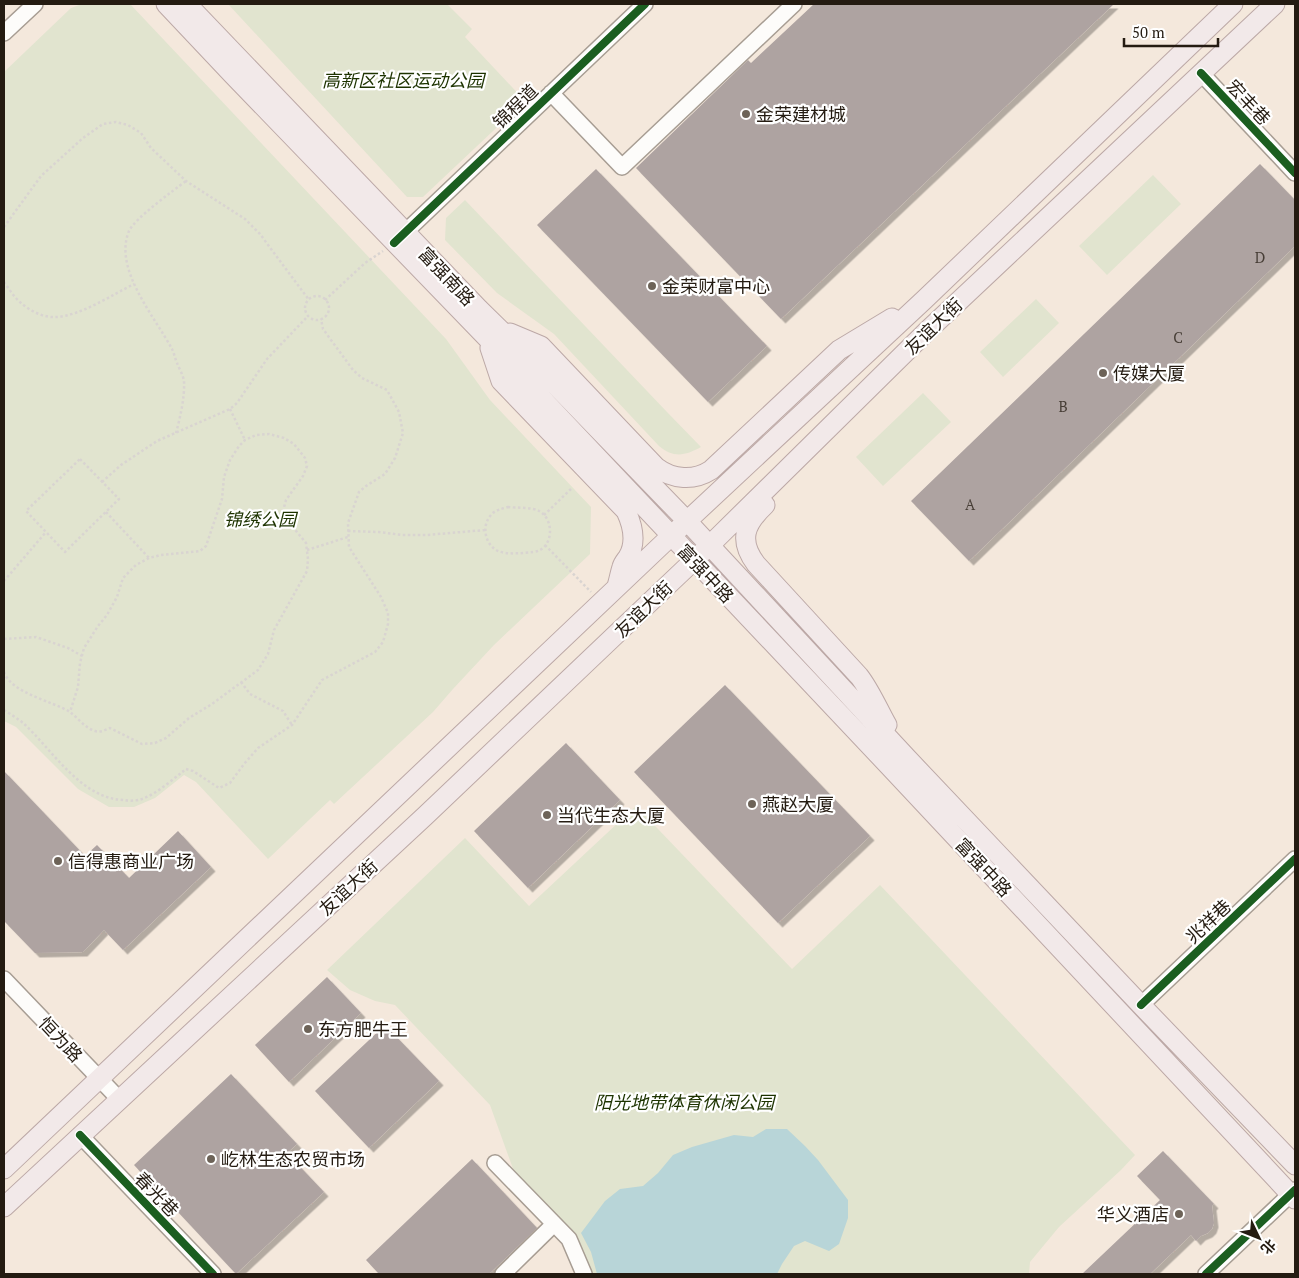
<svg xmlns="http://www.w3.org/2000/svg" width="1299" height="1278" font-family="'PT Serif','Noto Sans SC',serif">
	<defs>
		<filter id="shadow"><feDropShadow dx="4.5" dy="4.5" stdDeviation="0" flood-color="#0004"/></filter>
	</defs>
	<rect width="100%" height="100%" fill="#f4e8dc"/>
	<path fill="#e1e4cf" d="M82,4H125L131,5L446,339L490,400L591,507L590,554L494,645L453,689L433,712L334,804L330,800L268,859L196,782L184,775L155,798L134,807H109L78,789L16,727L4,721V72L71,8Z
		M228,4H447L472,29L465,37L525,101L423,197H407Z
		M1153,175L1181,204L1107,275L1079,246Z
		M465,200L667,412L701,447C685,456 673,458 659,446L554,334L497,293L445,240L446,218Z
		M1036,299L1059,323L1003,377L980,352Z
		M923,393L951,422L883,486L856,457Z
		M636,806L792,969L880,885L1135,1155L1121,1170L1059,1227L1030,1262L1029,1274H592L575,1237L516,1177L490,1105L395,1005L375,1001L350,990L327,970L465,838L529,906Z"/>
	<path fill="#b8d5d8" d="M766,1129H787L805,1146L818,1160L848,1200V1218L839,1244L829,1251L805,1241L794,1246L782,1264L777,1274H597L591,1252L581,1233L605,1201L620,1189L643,1186L658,1173L673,1155L692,1147L734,1135L753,1137Z"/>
	<path fill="#aea3a1" filter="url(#shadow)" d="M814,4H1114L781,319L636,168L748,60L751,63Z
		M1260,164L1295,200V246L969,561L911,501Z
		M596,169L767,346L708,402L537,225Z
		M725,685L870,836L778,923L634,772Z
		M566,743L620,800L528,888L474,831Z
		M4,771L85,856L97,845L129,878L178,831L211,867L123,950L104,930L83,952L35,953L4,921Z
		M327,977L361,1013L289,1082L255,1045Z
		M385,1025L439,1081L369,1148L315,1091Z
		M231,1074L297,1144L287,1153L324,1192L236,1274L134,1165Z
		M1163,1151L1214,1204L1212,1206L1214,1223L1212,1229L1208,1233L1201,1236L1196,1241L1191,1235L1150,1274H1082L1160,1200L1137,1176Z
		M472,1159L537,1228L489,1274H379L366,1260Z"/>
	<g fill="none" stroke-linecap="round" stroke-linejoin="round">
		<g stroke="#a79d93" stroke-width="18">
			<path id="minor" d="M4,33L35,4
				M1201,73L1295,173
				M551,93L622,167L794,4
				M398,239L645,4
				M4,979L119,1099
				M1141,1005L1295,859
				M80,1135L213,1274
				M495,1163L569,1239L584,1274
				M503,1274L554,1224
				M1206,1274L1295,1190"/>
		</g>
		<g stroke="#bca8a6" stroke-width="21">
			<path id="major" d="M166,4L233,75L488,339L515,370L889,766L1295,1199
				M187,4L479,309L531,360L687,521L907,758L1141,1005L1295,1165
				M510,333L541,346L656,467C673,480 694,481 711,470L839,350L892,318
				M490,348L501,381L626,511C633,526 637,542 628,557C626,560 623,563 622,567C620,573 619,580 617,586
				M765,505C745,524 738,540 756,564L859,676C870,690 878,709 887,725
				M4,1169L671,536L924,300L1233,4
				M4,1207L425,816L710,545L926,332L1275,4"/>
		</g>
		<path stroke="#d9d4d1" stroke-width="2.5" stroke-dasharray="2.5 2.5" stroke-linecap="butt" d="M4,227L41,176L83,138L103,124L116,122L128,125L141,133L151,148L186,181L245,219L260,234L309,300
			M4,282C9,289 14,297 21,303C30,311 44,318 56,317C80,316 112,295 134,284
			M305 308a12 12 0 1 1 24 0a12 12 0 1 1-24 0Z
			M325,300L365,263L383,251
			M230,409L245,440
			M176,433C180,418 185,397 184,381C183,375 179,368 177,363C175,358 174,353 172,349C155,317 113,269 129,231C134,219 174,190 186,181
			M80,459L119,499L65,552L26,511Z
			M102,482L121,465L157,441L230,409L237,403L267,359L308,316
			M508,507C516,508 532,507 539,511C555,519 554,550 533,552C523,553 508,555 498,551C485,545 481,526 491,515C495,510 501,509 508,507Z
			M106,512L149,558
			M544,515L571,489
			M348,531L379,532L402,535H427L485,530
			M545,545L591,592
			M307,550L348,537
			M4,581L46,532
			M4,639L36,637L68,648L82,656
			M4,672C11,693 52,701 70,712C78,718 85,728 95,731C100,733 105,730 110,728L142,744L155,743L166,738L189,718L212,704L258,670L268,654L274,630L307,571L308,559L306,543L287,520L283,511L286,500L303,476L307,466L305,458L294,444L284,438L269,434L256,435L245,440L239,446L230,460L224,477L222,499L206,546L200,551L161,555L149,558L136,565L123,578L117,597L107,615L98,626L84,648L80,663L78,687L70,712
			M241,682L250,694L283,711L292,725
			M4,710C10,714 17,718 23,723C52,749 80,798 123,800C129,801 136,801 142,799C158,793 173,779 186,769L193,771L219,788L230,783L244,764L258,748L292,725L322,680L375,652L383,642L388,624V613L381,597L349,547L348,523L359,492L366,486L385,474L395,458L403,433L399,412L387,390L362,378L353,370L323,329L321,319"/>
		<use href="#minor" stroke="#fdfcfa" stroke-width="15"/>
		<use href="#major" stroke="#f2e9e9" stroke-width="19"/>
		<g stroke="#fff" stroke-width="11">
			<path id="cycleway" d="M1201,73L1295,173
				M394,243L645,4
				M1141,1005L1295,859
				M80,1135L213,1274
				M1206,1274L1295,1190"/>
		</g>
		<use href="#cycleway" stroke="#1b5e20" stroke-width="8"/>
	</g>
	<g fill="#6d6358" stroke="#fff" stroke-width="2">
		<circle cx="746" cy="114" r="5"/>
		<circle cx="652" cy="286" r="5"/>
		<circle cx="1103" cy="373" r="5"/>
		<circle cx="752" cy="804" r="5"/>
		<circle cx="547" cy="815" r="5"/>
		<circle cx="58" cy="861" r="5"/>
		<circle cx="308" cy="1029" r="5"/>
		<circle cx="211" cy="1159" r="5"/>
		<circle cx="1179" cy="1214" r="5"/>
	</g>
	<g text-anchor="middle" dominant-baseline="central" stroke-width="4.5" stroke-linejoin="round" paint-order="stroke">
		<g font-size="15" fill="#463d35">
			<text x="1260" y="257">D</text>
			<text x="1178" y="337">C</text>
			<text x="1063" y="406">B</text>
			<text x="970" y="504">A</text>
		</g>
		<g font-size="18" font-style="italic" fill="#1d3300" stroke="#fff">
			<text x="403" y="80">高新区社区运动公园</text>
			<text x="260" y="519">锦绣公园</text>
			<text x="684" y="1102">阳光地带体育休闲公园</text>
		</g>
		<g font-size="18" fill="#241b11" stroke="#fff">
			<text transform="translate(1249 102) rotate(47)">宏丰巷</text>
			<text transform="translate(515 106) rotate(-44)">锦程道</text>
			<text transform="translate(447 276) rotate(47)">富强南路</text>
			<text transform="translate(933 326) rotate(-44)">友谊大街</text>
			<text transform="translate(706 573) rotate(47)">富强中路</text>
			<text transform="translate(643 609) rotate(-44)">友谊大街</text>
			<text transform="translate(984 867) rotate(47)">富强中路</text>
			<text transform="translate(348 887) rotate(-43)">友谊大街</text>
			<text transform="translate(1208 921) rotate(-43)">兆祥巷</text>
			<text transform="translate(61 1039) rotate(47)">恒为路</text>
			<text transform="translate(157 1194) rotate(46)">春光巷</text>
		</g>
		<g font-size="18" fill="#241b11" stroke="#fff" text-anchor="start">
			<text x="756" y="114">金荣建材城</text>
			<text x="662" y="286">金荣财富中心</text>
			<text x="1113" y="373">传媒大厦</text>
			<text x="762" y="804">燕赵大厦</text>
			<text x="557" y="815">当代生态大厦</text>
			<text x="68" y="861">信得惠商业广场</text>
			<text x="318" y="1029">东方肥牛王</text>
			<text x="221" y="1159">屹林生态农贸市场</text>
			<text x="1169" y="1214" text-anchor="end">华义酒店</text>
		</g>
	</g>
	<rect width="1299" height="1278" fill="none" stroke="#241b11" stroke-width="10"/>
	<g transform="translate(1259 1238) rotate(133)" stroke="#ffffff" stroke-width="4" paint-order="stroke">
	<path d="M0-4L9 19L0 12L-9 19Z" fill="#241b11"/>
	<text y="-8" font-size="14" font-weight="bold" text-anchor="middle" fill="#241b11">北</text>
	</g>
	<path d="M1124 38v8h94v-8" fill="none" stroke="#241b11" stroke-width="2.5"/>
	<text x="1132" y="38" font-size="15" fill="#241b11" stroke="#ffffff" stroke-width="4" paint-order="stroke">50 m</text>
</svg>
